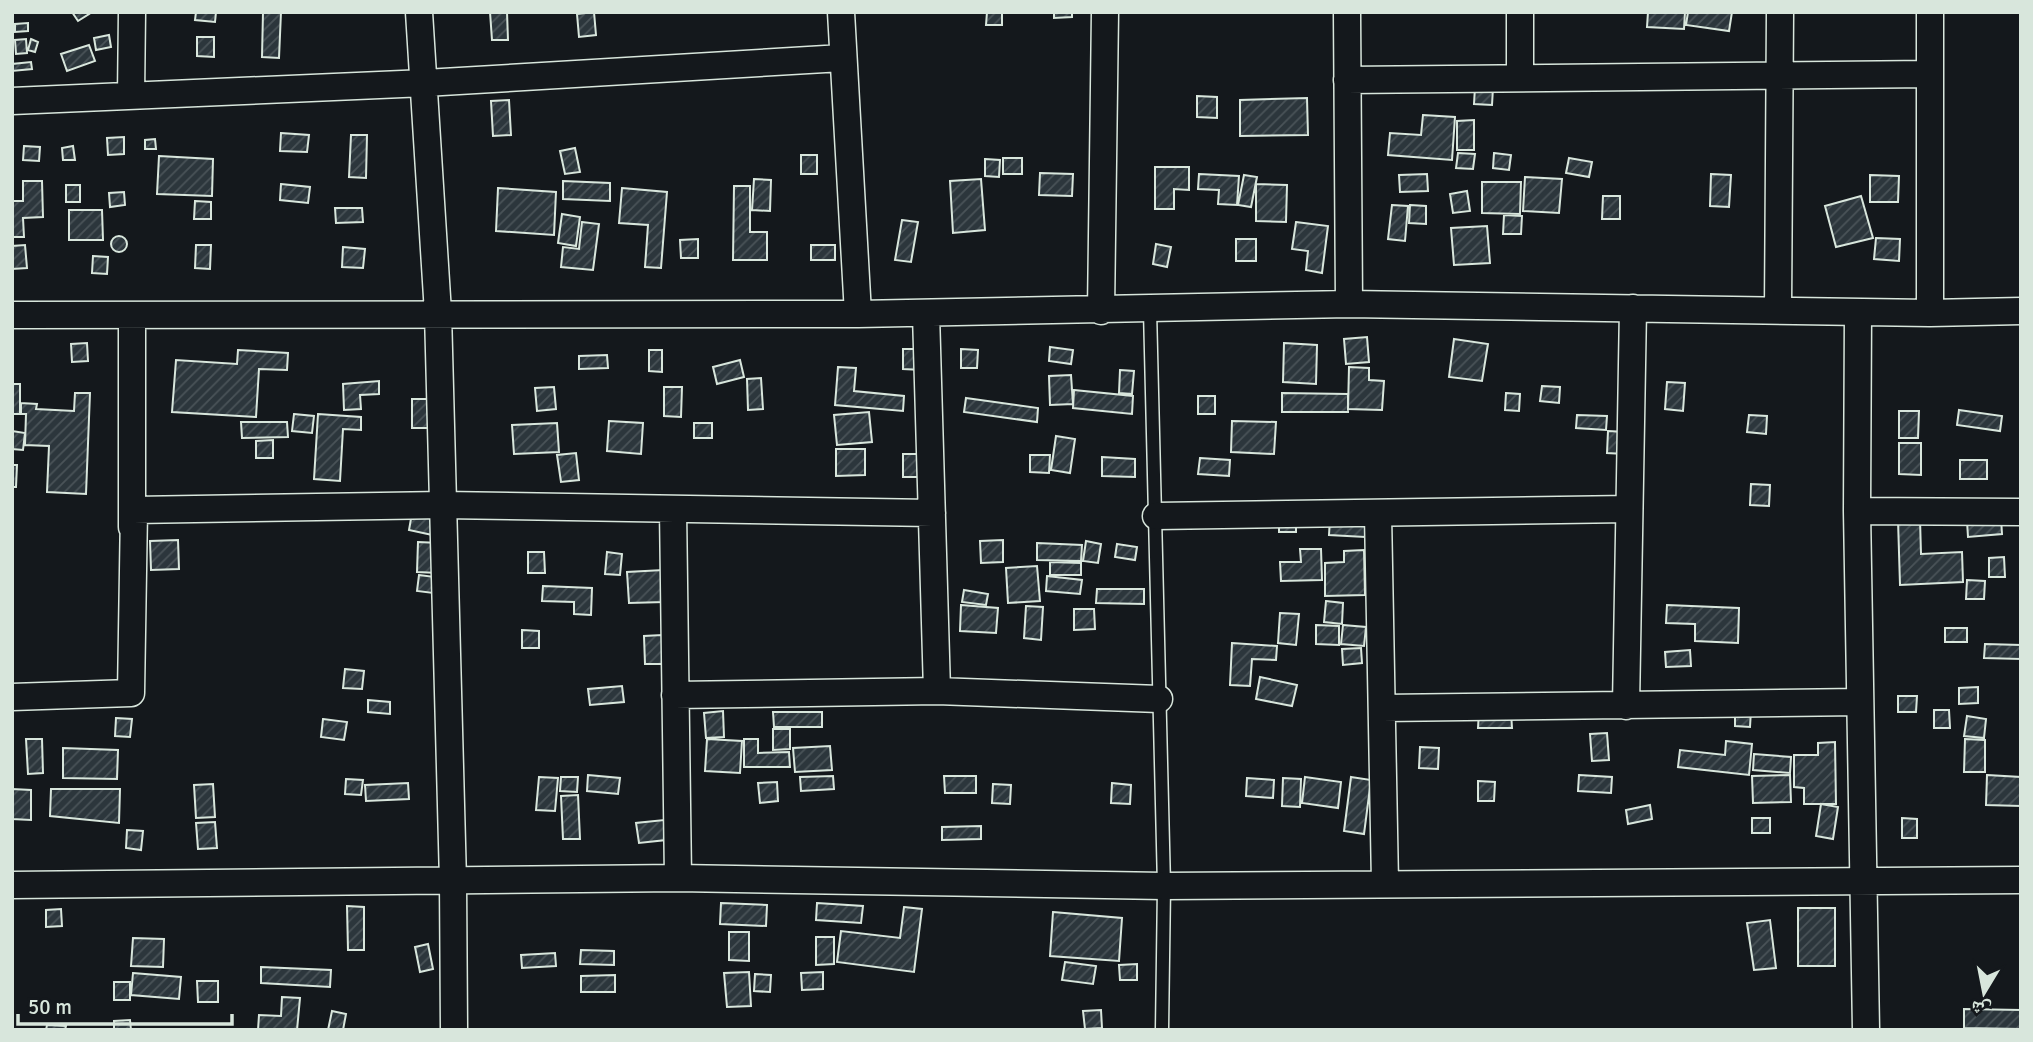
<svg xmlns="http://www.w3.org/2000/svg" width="2033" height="1042" font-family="Signika,'Noto Naskh Arabic',sans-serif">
	<defs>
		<pattern id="building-hatch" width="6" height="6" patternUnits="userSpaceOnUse" patternTransform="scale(1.75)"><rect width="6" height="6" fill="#2c363c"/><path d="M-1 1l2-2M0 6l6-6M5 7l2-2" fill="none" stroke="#4a5358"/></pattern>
	</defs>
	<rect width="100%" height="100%" fill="#14181c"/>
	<path fill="url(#building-hatch)" stroke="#d8e6dc" stroke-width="2" d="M72,12H87L89,14L78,21Z
		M196,12H216L215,22L195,20Z
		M263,12H281L279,58L262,57Z
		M490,12H507L508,40H492Z
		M594,12L596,35L579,37L577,14Z
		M987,12H1002V25H986Z
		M1054,12H1072V17L1054,18Z
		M1648,12H1685L1684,29L1647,27Z
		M1688,12H1732L1729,31L1686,25Z
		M28,23V31L15,32V24Z
		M109,35L111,47L96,50L94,38Z
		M197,37H214V57L197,56Z
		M26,39L27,53L16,54L15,40Z
		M31,39L38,42L35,52L28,50Z
		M89,45L95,61L67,71L61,54Z
		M31,62L32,69L12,71V64Z
		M1475,87L1493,88L1492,105L1474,104Z
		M1197,96L1217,97V118L1197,117Z
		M1307,98L1308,135L1240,136V100Z
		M509,100L511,135L493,136L491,101Z
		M1423,115L1455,117L1452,160L1388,155L1390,133L1421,135Z
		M1474,120V150H1457V121Z
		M281,133L309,135L307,152L280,151Z
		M351,135H367L366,178L349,177Z
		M124,137V154L108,155L107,138Z
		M155,139L156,149H145V140Z
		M24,146L40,147L39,161L23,160Z
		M73,146L75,160H63L62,148Z
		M575,148L580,172L565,174L560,151Z
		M1458,153L1475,154L1473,169L1456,168Z
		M1494,153L1511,155L1509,170L1493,168Z
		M801,155H817V174H801Z
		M159,156L213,159L212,196L157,194Z
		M1003,158H1022V174H1003Z
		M1569,158L1592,162L1589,177L1566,173Z
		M985,159L1000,160L999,177L985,176Z
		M1155,167H1189V190L1174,189V209H1155Z
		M1040,173L1073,174L1072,196L1039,195Z
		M1199,174L1239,176L1237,205L1218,204L1219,190L1198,189Z
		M1427,174L1428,191L1400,192L1399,175Z
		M1711,174L1731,175L1729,207L1710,206Z
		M1244,175L1257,177L1251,207L1238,205Z
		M1870,175L1899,176L1898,202H1870Z
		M1525,177L1562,179L1559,213L1523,211Z
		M754,179L771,180L770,211L752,210Z
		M981,179L985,230L953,233L950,181Z
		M23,181H42L43,217L23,218L24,237H12V201H23Z
		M563,181L610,183V201L563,199Z
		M1482,182H1521L1520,214L1482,213Z
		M281,184L310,187L308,203L280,200Z
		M1256,184L1287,185L1286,222L1256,221Z
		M66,185H80V202H66Z
		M734,186H750V232H767V260H733Z
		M498,188L556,192L554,235L496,231Z
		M622,188L667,192L661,268L645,267L648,225L619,223Z
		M1467,191L1470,211L1453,213L1450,194Z
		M124,192L125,205L110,207L109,193Z
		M1603,196H1620V219H1602Z
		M1861,196L1873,238L1836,247L1825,206Z
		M195,201L211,202V219H194Z
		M1392,205L1408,206L1405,241L1388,239Z
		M1410,205L1426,206V224L1409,223Z
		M335,208H362L363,222L336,223Z
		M69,210H102L103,240H69Z
		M562,214L580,217L576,246L558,243Z
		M1504,215L1522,216L1521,234H1503Z
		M902,220L918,222L911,262L895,260Z
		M582,222L599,224L593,270L561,267L563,247L579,249Z
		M1296,222L1328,226L1322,273L1306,270L1308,251L1292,249Z
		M1487,226L1490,263L1454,265L1451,228Z
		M111 244a8 8 0 1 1 16 0a8 8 0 1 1-16 0Z
		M1876,238L1900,239L1899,261L1874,259Z
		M698,239V258H681L680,240Z
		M1236,239H1256V261H1236Z
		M1156,244L1171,247L1167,267L1153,264Z
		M25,245L27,268L12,269V246Z
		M196,245H211L210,269L195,268Z
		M811,245H835V260H811Z
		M343,247L365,249L363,268L342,267Z
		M93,256L108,257L107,274L92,273Z
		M1367,337L1369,362L1346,364L1344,339Z
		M1454,339L1488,344L1482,381L1449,377Z
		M87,343L88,361L72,362L71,344Z
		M1284,343L1317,345L1316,384L1283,382Z
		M1050,347L1073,350L1071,364L1049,361Z
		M903,349H922V370L903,369Z
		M961,349L978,350L977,368H961Z
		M238,350L288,353L287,370L259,369L256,417L172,412L176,360L237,364Z
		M649,350H662V372L649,371Z
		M607,355L608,368L579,369V356Z
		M740,360L744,377L717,384L713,367Z
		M838,367L856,368L854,391L904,396L903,411L835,405Z
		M1349,367L1369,368V380L1384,381L1382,410L1348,409Z
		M1120,370L1134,371L1132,394L1119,393Z
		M1071,375L1073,404L1050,405L1049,376Z
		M761,378L763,409L748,410L747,379Z
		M379,381V394L360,395L361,409L344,410L343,384Z
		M1667,382L1685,383L1683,411L1665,409Z
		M12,384H20V414H12Z
		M1542,386L1560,387L1559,403L1540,401Z
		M554,387L556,409L537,411L535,388Z
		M664,387H682L681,417L664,416Z
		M1074,390L1133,396L1132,414L1073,408Z
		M75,393H90L86,494L47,492L49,446L25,445L26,414H21V403L37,404L36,409L74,411Z
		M1282,393L1348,394V412H1282Z
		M1506,393L1520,394L1519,411L1505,410Z
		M1198,396H1215V414H1198Z
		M966,398L1038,408L1037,422L964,412Z
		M412,399H430V428H412Z
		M1959,410L2002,416L2000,431L1957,425Z
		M1899,411H1919L1918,438H1899Z
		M869,412L872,442L837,445L834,415Z
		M294,414L314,416L312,433L292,431Z
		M318,414L361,417V430L343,429L340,481L314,479Z
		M1577,415L1607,416L1606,430L1576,428Z
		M1749,415L1767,416L1766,434L1747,432Z
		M609,421L643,423L641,454L607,451Z
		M1232,421L1276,422L1274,454L1231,452Z
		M241,422H287L288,437L242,438Z
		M557,423L559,452L514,454L512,425Z
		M694,423H712V438H694Z
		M12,431L25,433L23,450L12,449Z
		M1608,431L1625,432L1624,454L1607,453Z
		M1056,436L1075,439L1070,473L1051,470Z
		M273,440V458H256V441Z
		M1899,443H1921V475L1899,474Z
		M836,449H865V475L836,476Z
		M576,453L579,480L561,482L557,455Z
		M903,454H922V477H903Z
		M1030,455H1050L1049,473L1030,472Z
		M1102,457L1135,459V477L1102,476Z
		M1200,458L1230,460L1229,476L1198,474Z
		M1960,460H1987V479H1960Z
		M12,465H17L16,487H12Z
		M1751,484L1770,485L1769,506L1750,505Z
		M412,513L440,520L437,536L409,530Z
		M1279,516L1296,517V532H1279Z
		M1330,518L1366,520L1365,537L1329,535Z
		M2001,518L2002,534L1968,537L1967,521Z
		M1920,519L1921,554L1962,552L1963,582L1900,585L1898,520Z
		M178,540L179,569L151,570L150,541Z
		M1003,540V562L981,563L980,541Z
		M1086,541L1101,544L1098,563L1083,561Z
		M418,542L439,543L438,573L417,572Z
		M1037,543L1082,545L1081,561L1037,560Z
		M1117,544L1137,547L1135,560L1115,557Z
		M1300,549H1321L1322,580L1281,581L1280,562H1301Z
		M1364,550L1365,595L1325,596V563L1344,562V551Z
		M528,552H544L545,573H528Z
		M607,552L622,554L620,575L605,574Z
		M2004,557L2005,577H1989V558Z
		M1050,562L1081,563V575H1050Z
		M1037,566L1040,601L1008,603L1006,568Z
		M663,570L664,602L629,603L627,572Z
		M419,575L435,577L433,593L417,591Z
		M1047,576L1082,580L1080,594L1046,591Z
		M1967,580L1985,581L1984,599H1966Z
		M543,586L592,588L591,615L574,614V602L542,601Z
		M1097,589H1144V604L1096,603Z
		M964,590L988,594L986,605L962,602Z
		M1326,601L1343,603L1342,624L1324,622Z
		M961,605L998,608L996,633L960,631Z
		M1667,605L1739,608L1738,643L1695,641V624L1666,623Z
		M1026,606L1043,607L1041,640L1024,638Z
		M1074,609H1094L1095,629L1074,630Z
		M1280,613L1299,614L1296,645L1278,643Z
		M1316,625L1339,626V645L1316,644Z
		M1343,625L1366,627L1364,646L1341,644Z
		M1945,628H1967V642H1945Z
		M522,630L539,631V648H522Z
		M662,635L663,664H645L644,636Z
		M1232,643L1277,646L1276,660L1252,659L1250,686L1230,685Z
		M1985,644L2021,645V659L1984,658Z
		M1361,648L1362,663L1343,665L1342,649Z
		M1690,650L1691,666L1666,667L1665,652Z
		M345,669L364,671L362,689L343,688Z
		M1260,677L1297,685L1292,706L1256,699Z
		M622,686L624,702L590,705L588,689Z
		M1978,687V703L1959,704V688Z
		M1898,696H1917L1916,712H1898Z
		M368,700L390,702V714L368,712Z
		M1735,709L1751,710L1750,727L1735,726Z
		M1934,710H1949L1950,728H1934Z
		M723,711L724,737L706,738L704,713Z
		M1479,711L1511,712L1512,728H1478Z
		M773,712H822V727H774Z
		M1967,716L1986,719L1984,738L1964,736Z
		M116,718L132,719L130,737L115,736Z
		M323,719L347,722L344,740L321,737Z
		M773,729H790V749L773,750Z
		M1607,733L1609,760L1592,761L1590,734Z
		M26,739H42L43,773L28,774Z
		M707,739L742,741L740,773L705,771Z
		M744,739H758V753L789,752L790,767H744Z
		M1965,739L1985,740V772H1964Z
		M1726,741L1752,744L1749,775L1678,767L1680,750L1725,755Z
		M1835,742L1836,804H1804V788L1794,787V755H1818V743Z
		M830,746L832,770L795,772L793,748Z
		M1420,747L1439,748L1438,769L1419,768Z
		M63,748L118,750L117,779L63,778Z
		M1754,754L1791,757L1790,773L1753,770Z
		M588,775L620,778L618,794L587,791Z
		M1579,775L1612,777L1611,793L1578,791Z
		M1790,775L1791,802L1753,803L1752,776Z
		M1987,775L2021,777V806L1986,805Z
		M833,776L834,789L801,791L800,777Z
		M944,776H976V793H945Z
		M539,777L558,778L555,811L536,810Z
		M561,777H578L577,792L560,791Z
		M1305,777L1341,782L1338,808L1302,803Z
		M1351,777L1371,780L1364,834L1344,831Z
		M1247,778L1274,780L1273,798L1246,796Z
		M1283,778L1301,779L1300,807L1282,806Z
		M346,779L363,780L361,795L345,794Z
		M1478,781L1495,782L1494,801H1478Z
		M777,782L778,801L760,803L758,783Z
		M408,783L409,799L366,801L365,785Z
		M1112,783L1131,785L1130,804L1111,803Z
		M213,784L215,817L196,818L194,785Z
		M993,784L1011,785L1010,804L992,803Z
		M12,789L31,790V820L12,819Z
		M51,789H120L119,823L50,816Z
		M578,795L580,839H563L561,796Z
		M1821,804L1838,807L1833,839L1816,836Z
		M1650,805L1652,819L1628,824L1626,810Z
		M1752,818H1770V833H1752Z
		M1902,818L1917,819V838H1902Z
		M664,820L666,840L639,843L636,823Z
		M215,822L217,848L198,849L196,823Z
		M981,826V839L942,840V827Z
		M127,830L143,831L141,850L126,848Z
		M721,903L767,905L766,926L720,924Z
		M817,903L863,906L861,923L816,920Z
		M347,906L364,907V950H348Z
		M904,907L922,909L914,972L837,962L841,931L900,938Z
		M1798,908H1835V966H1798Z
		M61,909L62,926L46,927V910Z
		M1053,912L1122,918L1119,961L1050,956Z
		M1770,920L1776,968L1754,970L1747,923Z
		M729,932H749V961L729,960Z
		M816,937H834V964L816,965Z
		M133,938L164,939L163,967L131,966Z
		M428,944L433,969L420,972L415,947Z
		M581,950L614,951V965L580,964Z
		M555,953L556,966L522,968L521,955Z
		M1065,962L1096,966L1093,984L1062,980Z
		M1137,964V980H1120L1119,965Z
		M261,967L331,970L330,987L261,983Z
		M749,972L751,1006L727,1007L724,973Z
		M823,972V989L802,990L801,973Z
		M133,973L181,977L179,999L131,995Z
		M755,974L771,975L770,992L754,991Z
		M615,975V992H581V976Z
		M197,981H218V1002H198Z
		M114,982H130V1000H114Z
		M282,997L300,998L297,1030H258L259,1015L281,1016Z
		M1964,1009L2021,1010V1029L1964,1028Z
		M1101,1010L1102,1028L1085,1029L1083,1011Z
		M332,1011L346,1014L343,1030H328Z
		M130,1020L131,1030H114V1021Z
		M47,1025L66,1026L65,1030H46Z"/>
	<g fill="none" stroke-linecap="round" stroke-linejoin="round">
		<g stroke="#d8e6dc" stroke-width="15">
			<path id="service" d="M1150,310L1164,886L1162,1030"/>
		</g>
		<g stroke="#d8e6dc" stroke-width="29">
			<path id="minor" d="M419,12L438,313L453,881L454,1030
				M841,12L858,314
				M1347,12L1349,304
				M1520,12V78
				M1930,12V313
				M1347,80L1930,74
				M131,96L132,12
				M12,101L425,83L842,58
				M1778,310L1780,12
				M1101,311L1105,12
				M1858,312L1857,511L1866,1030
				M926,314L937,691
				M12,315L858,314L1349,304L1930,313L2021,311
				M673,509L678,878
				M1857,511L2021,512
				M1378,514L1385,883
				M1156,516L1629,509
				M132,527V316
				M675,695L937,691L1159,699
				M12,697L131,693L134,510L443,505L932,513
				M1626,706L1633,308
				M1383,708L1860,702
				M12,885L678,878L1164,886L2021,880"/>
		</g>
		<use href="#service" stroke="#14181c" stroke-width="12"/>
		<use href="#minor" stroke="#14181c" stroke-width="26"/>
	</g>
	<rect width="2033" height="1042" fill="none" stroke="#d8e6dc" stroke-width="28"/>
	<g transform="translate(1984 993) rotate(190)" stroke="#14181c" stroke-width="5" paint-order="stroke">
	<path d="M0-5L12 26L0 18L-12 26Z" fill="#d8e6dc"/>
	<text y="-10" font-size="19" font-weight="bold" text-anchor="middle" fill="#d8e6dc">ش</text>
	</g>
	<path d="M18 1014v10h214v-10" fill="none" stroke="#d8e6dc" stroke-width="3.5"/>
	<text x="28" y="1014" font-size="21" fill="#d8e6dc" stroke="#14181c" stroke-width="5" paint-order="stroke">50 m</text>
</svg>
